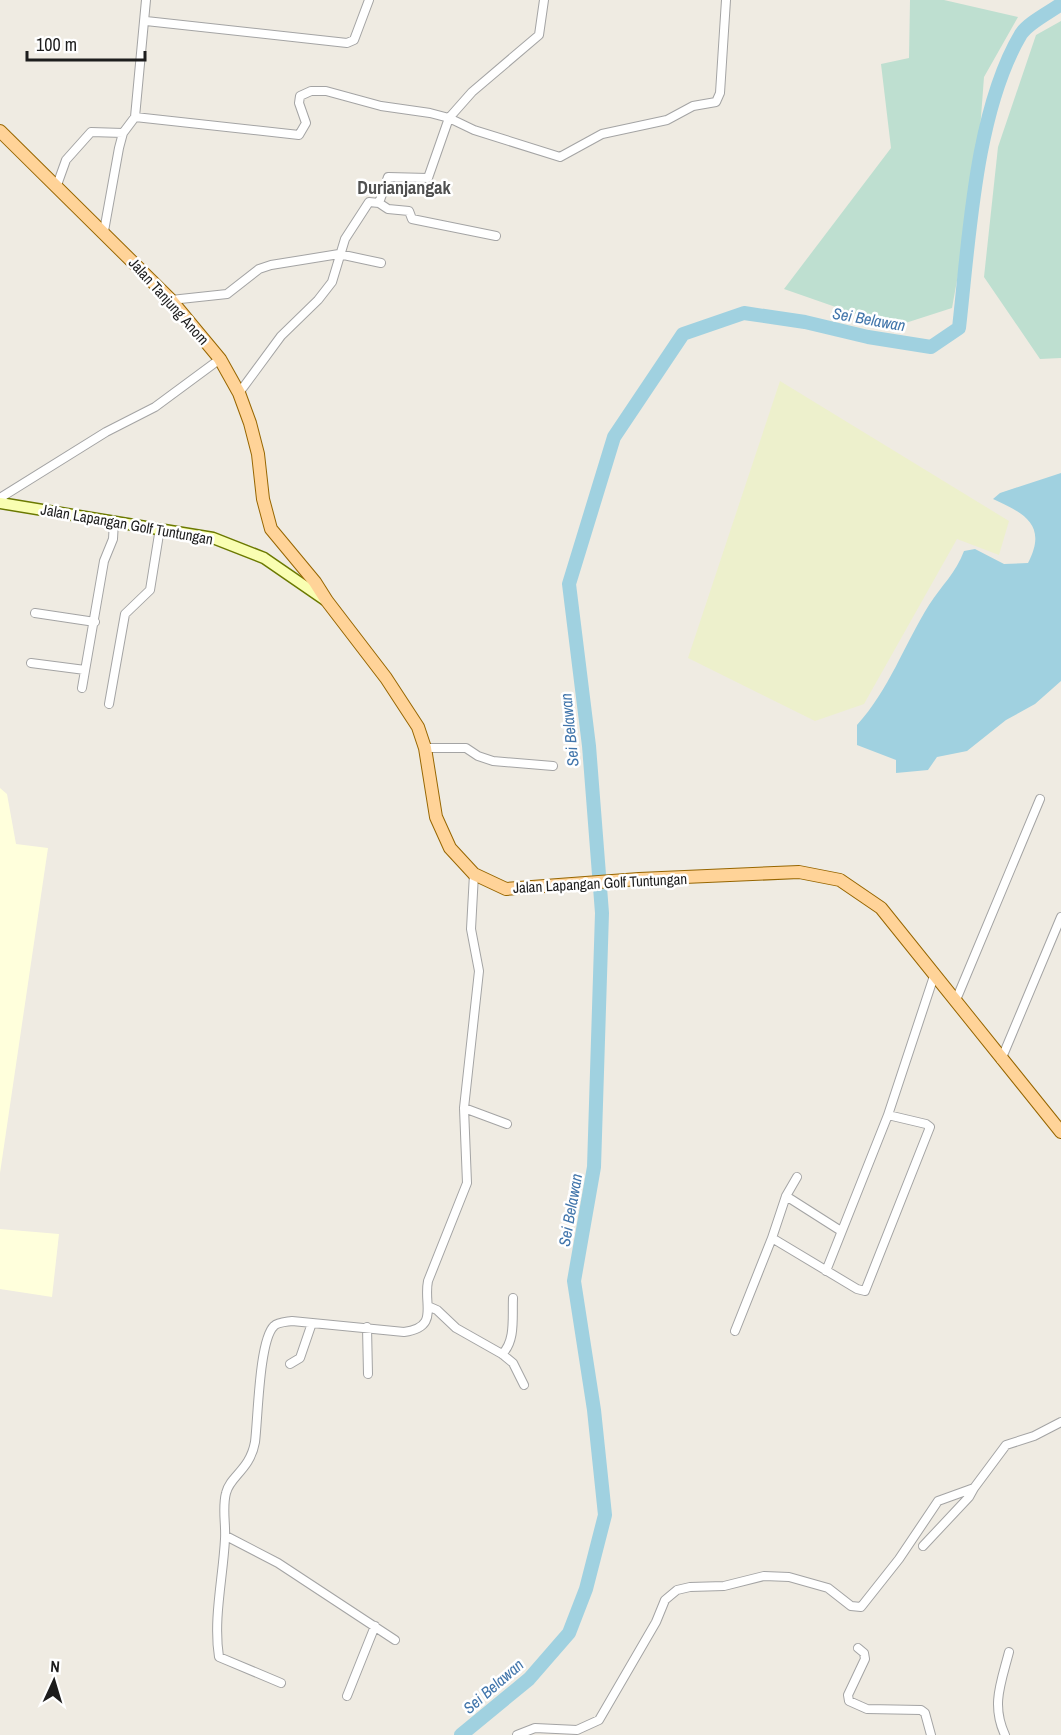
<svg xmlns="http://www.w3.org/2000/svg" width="1061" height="1735" font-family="'Archivo Narrow',sans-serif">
	<rect width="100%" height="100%" fill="#efebe2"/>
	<path fill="#ffffdc" d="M0,788L7,794L16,844L48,848L0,1173Z
		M0,1229L59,1234L52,1297L0,1289Z"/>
	<path fill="#edf0cc" d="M780,381L1009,521L999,555L957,539L864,704L815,721L688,658Z"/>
	<path fill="#bedfd0" d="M910,0H944L1018,17L984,77L977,170L952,308L893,327L784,289L891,148L881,64L909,58Z
		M1061,21V358L1040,359L984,277L998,147L1036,35Z"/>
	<path fill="#a0d1e0" d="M1061,473V681L1035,704L1006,720L967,751L937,757L928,770L896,773V760L857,745V725C889,690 904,645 929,605C941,586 956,573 964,551L975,549L1004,564L1028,563C1048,525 1024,513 993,499L1000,493Z"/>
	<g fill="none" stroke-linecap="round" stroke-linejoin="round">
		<path stroke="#a0d1e0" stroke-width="14" d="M461,1735L529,1679L569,1633L586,1589L605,1515L594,1410L574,1281L594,1167L602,913L589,746L569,584L614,437L683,334L744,313L805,322L868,337L931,347L959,328C969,240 975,111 1021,34C1028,23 1050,12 1061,4"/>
		<g stroke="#a4a4a4" stroke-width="10">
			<path id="street" d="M146,21L347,43L354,40L369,0
				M135,117L299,135L306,123L299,103L300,96L311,91H326L381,106L430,113L449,118L474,130L560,157L602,134L667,120L693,106L716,102L720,93L726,0
				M57,185L66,160L91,132L123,133
				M379,203L388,177L428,178L449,118L472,92L539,35L544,0
				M104,231L119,148L123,133L135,117L146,0
				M171,300L227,294L259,269L271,265L339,254L381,263
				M239,393L281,336L318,300L332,282L345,239L369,202L379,203L388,209L409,211L412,219L496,236
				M0,498L106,432L155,407L220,359
				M35,613L95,622
				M31,663L85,670
				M82,688L104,561L113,539L114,521
				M109,704L125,614L150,590L160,528
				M425,748H466L478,756L493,761L553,766
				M956,1000L1040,799
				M1001,1060L1061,917
				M464,1108L507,1124
				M797,1177L786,1196L772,1238L857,1289L865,1291L930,1127L926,1124L888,1115
				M786,1196L841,1231
				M826,1271L888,1115L935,973
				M430,1307L437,1310L456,1328L502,1354L513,1363L524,1385
				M367,1327L368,1374
				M735,1331L772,1238
				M502,1354C516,1341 512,1316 513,1298
				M290,1364L300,1358L312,1323
				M226,1536L278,1563L395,1640
				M923,1546L969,1497L974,1488
				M858,1648L864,1653L865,1659L848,1695L849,1701L867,1709L921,1710L925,1713L931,1735
				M281,1683L219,1657C213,1619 223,1578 225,1539C226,1524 222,1508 226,1493C230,1476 250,1470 255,1442C258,1419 259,1340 274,1326C278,1322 286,1322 292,1321L404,1332C440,1327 423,1305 428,1281L467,1183L464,1108L479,971L471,929L474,874
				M347,1696L375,1626
				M517,1735L535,1728L577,1730L599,1720L656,1622L665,1600L677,1590L690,1587L724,1586L764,1576L789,1577L828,1588L851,1606L861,1607L899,1559L938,1501L974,1488L1006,1445L1034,1436L1061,1422
				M1005,1735C991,1705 1001,1683 1009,1652"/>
		</g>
		<g stroke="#6b7900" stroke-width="13">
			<path id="secondary" d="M0,503L213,538L264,558L325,600"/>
		</g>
		<g stroke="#976600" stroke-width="14">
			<path id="primary" d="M0,131L171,300L220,359L239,393L250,423L258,454L263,499L271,529L315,582L327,601L386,678L418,727L425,748L436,817L450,848L474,874L506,889L639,879L799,872L840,880L881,908L1061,1132"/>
		</g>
		<use href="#street" stroke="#fff" stroke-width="8"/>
		<use href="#secondary" stroke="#f9feb2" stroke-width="10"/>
		<use href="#primary" stroke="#ffd398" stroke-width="12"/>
	</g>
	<g text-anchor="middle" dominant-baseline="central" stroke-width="5" stroke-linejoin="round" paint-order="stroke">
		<g font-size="15" fill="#1d1d1d" stroke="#fff">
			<text transform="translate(169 301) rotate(48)">Jalan Tanjung Anom</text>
			<text transform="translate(127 524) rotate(10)">Jalan Lapangan Golf Tuntungan</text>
			<text transform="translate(600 883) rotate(-3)">Jalan Lapangan Golf Tuntungan</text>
		</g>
		<g font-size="16" font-style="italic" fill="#4175ab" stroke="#fff">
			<text transform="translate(869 319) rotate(10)">Sei Belawan</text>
			<text transform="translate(569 730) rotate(-96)">Sei Belawan</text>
			<text transform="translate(570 1210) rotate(-80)">Sei Belawan</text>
			<text transform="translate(493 1686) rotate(-41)">Sei Belawan</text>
		</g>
		<g font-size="18" font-weight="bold" fill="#505050" stroke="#fff">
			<text x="404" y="187">Durianjangak</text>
		</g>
	</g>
	<g transform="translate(54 1681) rotate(4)" stroke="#ffffff" stroke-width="4.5" paint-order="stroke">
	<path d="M0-4.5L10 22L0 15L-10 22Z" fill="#1d1d1d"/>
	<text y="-9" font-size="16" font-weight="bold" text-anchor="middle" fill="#1d1d1d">N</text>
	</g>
	<path d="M27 51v9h118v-9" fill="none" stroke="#1d1d1d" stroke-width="3"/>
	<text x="36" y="51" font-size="18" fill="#1d1d1d" stroke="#ffffff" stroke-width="4.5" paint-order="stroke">100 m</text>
</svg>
